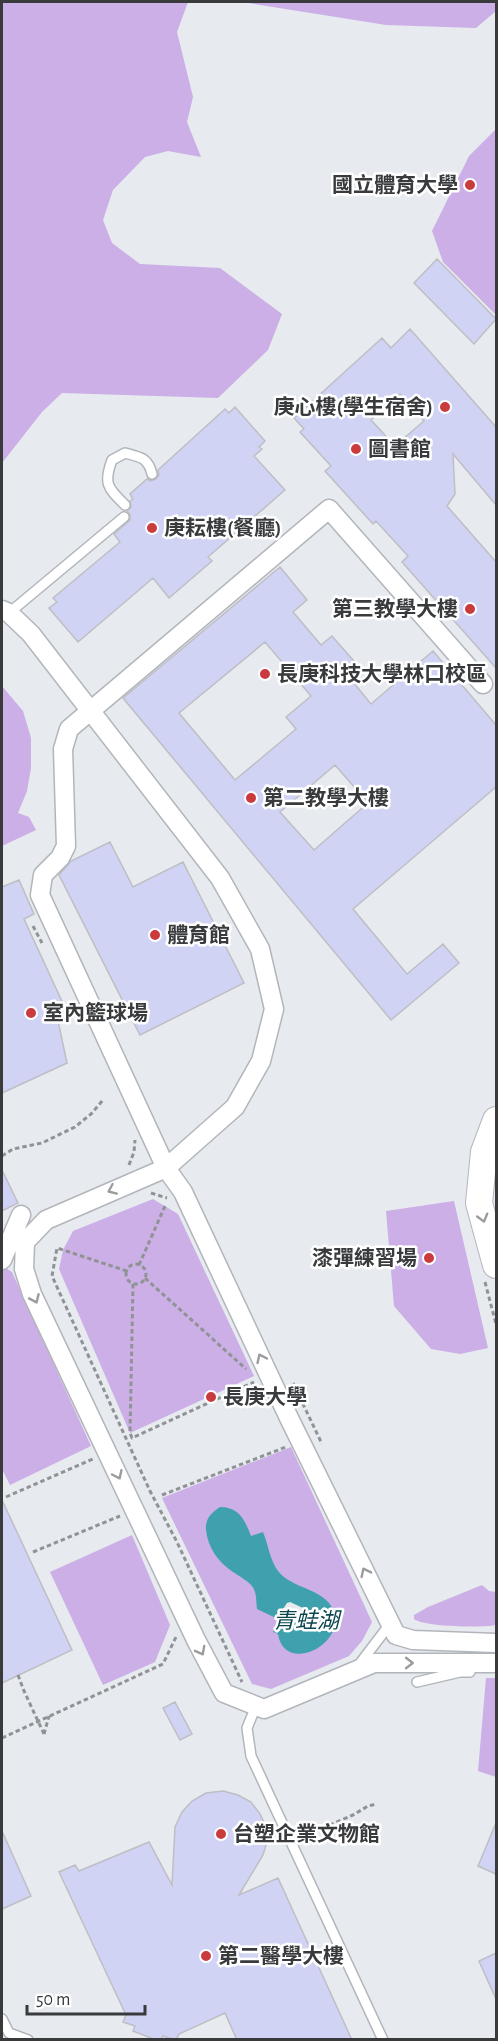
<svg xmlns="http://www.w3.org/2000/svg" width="498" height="2041" font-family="'Alegreya Sans','Noto Sans TC',sans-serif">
	<rect width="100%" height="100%" fill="#e7eaef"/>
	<path fill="#cbafe6" d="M2,2H188L177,32L193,97L187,122L201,157L168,151L145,157L113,190L103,220L112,243L140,264L220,268L282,314L268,350L218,398L62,393L42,412L2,463Z
		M242,2H496V11L476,28L386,25Z
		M496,129V315L443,262L432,231L469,156Z
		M2,686L23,711L31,738V768L27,791L18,813L29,817L36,830L2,846Z
		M153,1199L178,1214L254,1376L130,1433L59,1269L63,1250L73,1231Z
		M454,1201L488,1348L460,1354L431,1349L394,1306L386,1211Z
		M2,1266L12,1272L91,1446L10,1485L2,1469Z
		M291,1447L372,1622L362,1641L349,1656L271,1689L252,1684L162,1498Z
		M132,1535L170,1625L155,1662L103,1685L50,1572Z
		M482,1585L489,1591L496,1592V1625C481,1628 425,1627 414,1619V1615L428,1607Z
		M486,1678H496V1777L478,1771Z"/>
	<path fill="#3ea1ad" d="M220,1507C239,1507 245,1520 251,1536L263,1532C268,1544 270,1560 278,1571C292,1590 329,1588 335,1615C341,1648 284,1673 278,1634L273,1632L278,1619L257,1609C256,1602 257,1592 252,1586C248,1581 239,1576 233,1572C218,1562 208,1548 206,1530C205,1519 211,1513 220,1507Z"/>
	<path fill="#e7eaef" d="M290,1602L303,1608L309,1618L307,1623L298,1624L285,1617L283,1609L287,1603Z"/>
	<path fill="#d1d3f4" stroke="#bebec4" stroke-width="1.5" fill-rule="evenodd" d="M437,259L496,319L474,344L414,283Z
		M410,329L496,427V505L453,454L455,494L447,506L496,562V668L402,562L408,556L376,521L373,524L325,471L331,466L300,432L304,429L294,418L382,338L391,348ZM400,394L424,421L395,446L371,420Z
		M235,407L265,441L259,447L262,449L254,456L285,490L208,557L212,561L169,598L153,578L78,642L49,608L57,602L53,598L120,542L114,534L130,520V515L127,511L131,507L130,501L133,499L130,494L147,479L151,481L156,479L159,475L158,470L225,409L229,413Z
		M280,567L307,600L293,612L321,645L332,636L360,668L349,677L371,704L433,651L496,725V787L353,909L407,974L443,944L459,963L391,1020L123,698ZM265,642L311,696L286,717L296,729L235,780L179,713ZM335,765L368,803L314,850L280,812Z
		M110,842L133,887L183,862L244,983L140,1035L59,875L71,861Z
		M19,880L34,914L24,919L66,1010L57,1016L67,1063L2,1093V887Z
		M2,1170L18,1203L2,1211Z
		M2,1500L72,1650L2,1683Z
		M175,1702L192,1734L180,1740L163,1708Z
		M223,1791L238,1795L251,1802L260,1814L266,1827L267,1842L263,1855L239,1895L278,1878L352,2040H237L225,2013L179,2034L176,2040L163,2036L161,2040H156L133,2031L135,2026L123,2022L126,2015L59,1872L75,1865L79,1871L149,1842L172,1885L175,1827L182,1812L192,1801L206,1793Z
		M496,1823V1874L478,1866Z
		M2,1831L31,1896L2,1909Z
		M496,1953V1999L479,1961Z"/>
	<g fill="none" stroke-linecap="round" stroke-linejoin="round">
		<g stroke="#b2b6bb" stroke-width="12">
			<path id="lane" d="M125,505C108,488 103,484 112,460L125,453C141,457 148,458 152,474
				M9,613L124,517
				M358,1666L390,1624
				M417,1682L460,1672H470
				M256,1706L247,1728L251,1756L383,2040
				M2,2019L9,2033L28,2040"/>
		</g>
		<g stroke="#b2b6bb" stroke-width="21">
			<path id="street" d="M2,610L9,613L31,634L220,878L260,949L274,1009L261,1061L235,1107L166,1168L46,1220L25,1242L24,1269L32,1294L196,1640L224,1693L264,1709L374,1663H496
				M483,684L329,509L69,729L63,749L66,846L60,858L43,875L40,895L166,1168L183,1192L289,1418L396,1635L413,1640L496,1643
				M2,1260L21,1215"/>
		</g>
		<g stroke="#b2b6bb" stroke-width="28">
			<path id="secondary" d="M496,1120L484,1152L479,1203L496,1265"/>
		</g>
		<path stroke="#909396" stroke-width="3" stroke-dasharray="4.5 3" stroke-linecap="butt" d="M33,926L42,943
			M2,1156L13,1149L42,1143L75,1127L91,1114L103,1100
			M129,1165L134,1152L135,1140
			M151,1193L167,1198
			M126 1274a10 10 0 1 1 20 0a10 10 0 1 1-20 0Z
			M139,1265L165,1206
			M127,1271L57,1248L52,1276L150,1491L177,1542L242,1682
			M145,1278L246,1369
			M485,1282L496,1324
			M133,1284L130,1433L132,1438L254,1382
			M293,1383L322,1444
			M162,1495L286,1447
			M6,1497L93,1459
			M33,1552L120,1516
			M275,1627L281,1629L286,1618
			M44,1734L49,1716
			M2,1738L163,1664L176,1637
			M302,1837L353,1815L368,1806L377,1804"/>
		<use href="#lane" stroke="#fff" stroke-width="9"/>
		<use href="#street" stroke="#fff" stroke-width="18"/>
		<use href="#secondary" stroke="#fff" stroke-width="26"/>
		<path stroke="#909396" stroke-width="3" stroke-dasharray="4.5 3" stroke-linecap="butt" d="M18,1675L24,1691L44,1734"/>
	</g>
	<defs><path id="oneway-chevron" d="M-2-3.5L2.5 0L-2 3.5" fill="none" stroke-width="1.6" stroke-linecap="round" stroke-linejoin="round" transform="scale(1.5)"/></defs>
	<g stroke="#9c9c9e">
		<use href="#oneway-chevron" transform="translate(112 1190) rotate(156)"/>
		<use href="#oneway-chevron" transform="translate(483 1218) rotate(74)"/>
		<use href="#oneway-chevron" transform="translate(35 1299) rotate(66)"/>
		<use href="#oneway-chevron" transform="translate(261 1358) rotate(-115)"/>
		<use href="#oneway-chevron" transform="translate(118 1475) rotate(65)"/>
		<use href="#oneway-chevron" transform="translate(365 1572) rotate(-116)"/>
		<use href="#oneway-chevron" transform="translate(201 1651) rotate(62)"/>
		<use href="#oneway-chevron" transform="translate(409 1663)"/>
	</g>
	<g fill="#ca3b3e" stroke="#fff" stroke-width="2">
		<circle cx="470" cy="185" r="6"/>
		<circle cx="445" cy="407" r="6"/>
		<circle cx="356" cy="449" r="6"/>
		<circle cx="152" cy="528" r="6"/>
		<circle cx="470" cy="609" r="6"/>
		<circle cx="265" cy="674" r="6"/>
		<circle cx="251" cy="798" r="6"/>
		<circle cx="155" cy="935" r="6"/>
		<circle cx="31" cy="1013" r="6"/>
		<circle cx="429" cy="1258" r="6"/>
		<circle cx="211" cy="1397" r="6"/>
		<circle cx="221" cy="1834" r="6"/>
		<circle cx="206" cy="1956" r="6"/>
	</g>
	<g text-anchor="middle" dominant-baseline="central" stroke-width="5" stroke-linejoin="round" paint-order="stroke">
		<g font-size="21" font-weight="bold" fill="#383a3c" stroke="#fff" text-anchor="start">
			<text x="458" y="185" text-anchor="end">國立體育大學</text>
			<text x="433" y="407" text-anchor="end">庚心樓(學生宿舍)</text>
			<text x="368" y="449">圖書館</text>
			<text x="164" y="528">庚耘樓(餐廳)</text>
			<text x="458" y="609" text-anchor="end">第三教學大樓</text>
			<text x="277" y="674">長庚科技大學林口校區</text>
			<text x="263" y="798">第二教學大樓</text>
			<text x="167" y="935">體育館</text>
			<text x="43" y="1013">室內籃球場</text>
			<text x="417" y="1258" text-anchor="end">漆彈練習場</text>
			<text x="223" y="1397">長庚大學</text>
			<text x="233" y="1834">台塑企業文物館</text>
			<text x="218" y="1956">第二醫學大樓</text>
		</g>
		<g font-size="22" font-style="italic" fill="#0a464d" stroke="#fff">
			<text x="306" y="1621">青蛙湖</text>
		</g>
	</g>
	<rect width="498" height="2041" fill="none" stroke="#383a3c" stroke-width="6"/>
	<path d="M27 2005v9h118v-9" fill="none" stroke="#383a3c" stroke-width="3"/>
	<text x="36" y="2005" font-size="18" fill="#383a3c" stroke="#ffffff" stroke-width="4.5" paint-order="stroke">50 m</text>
</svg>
